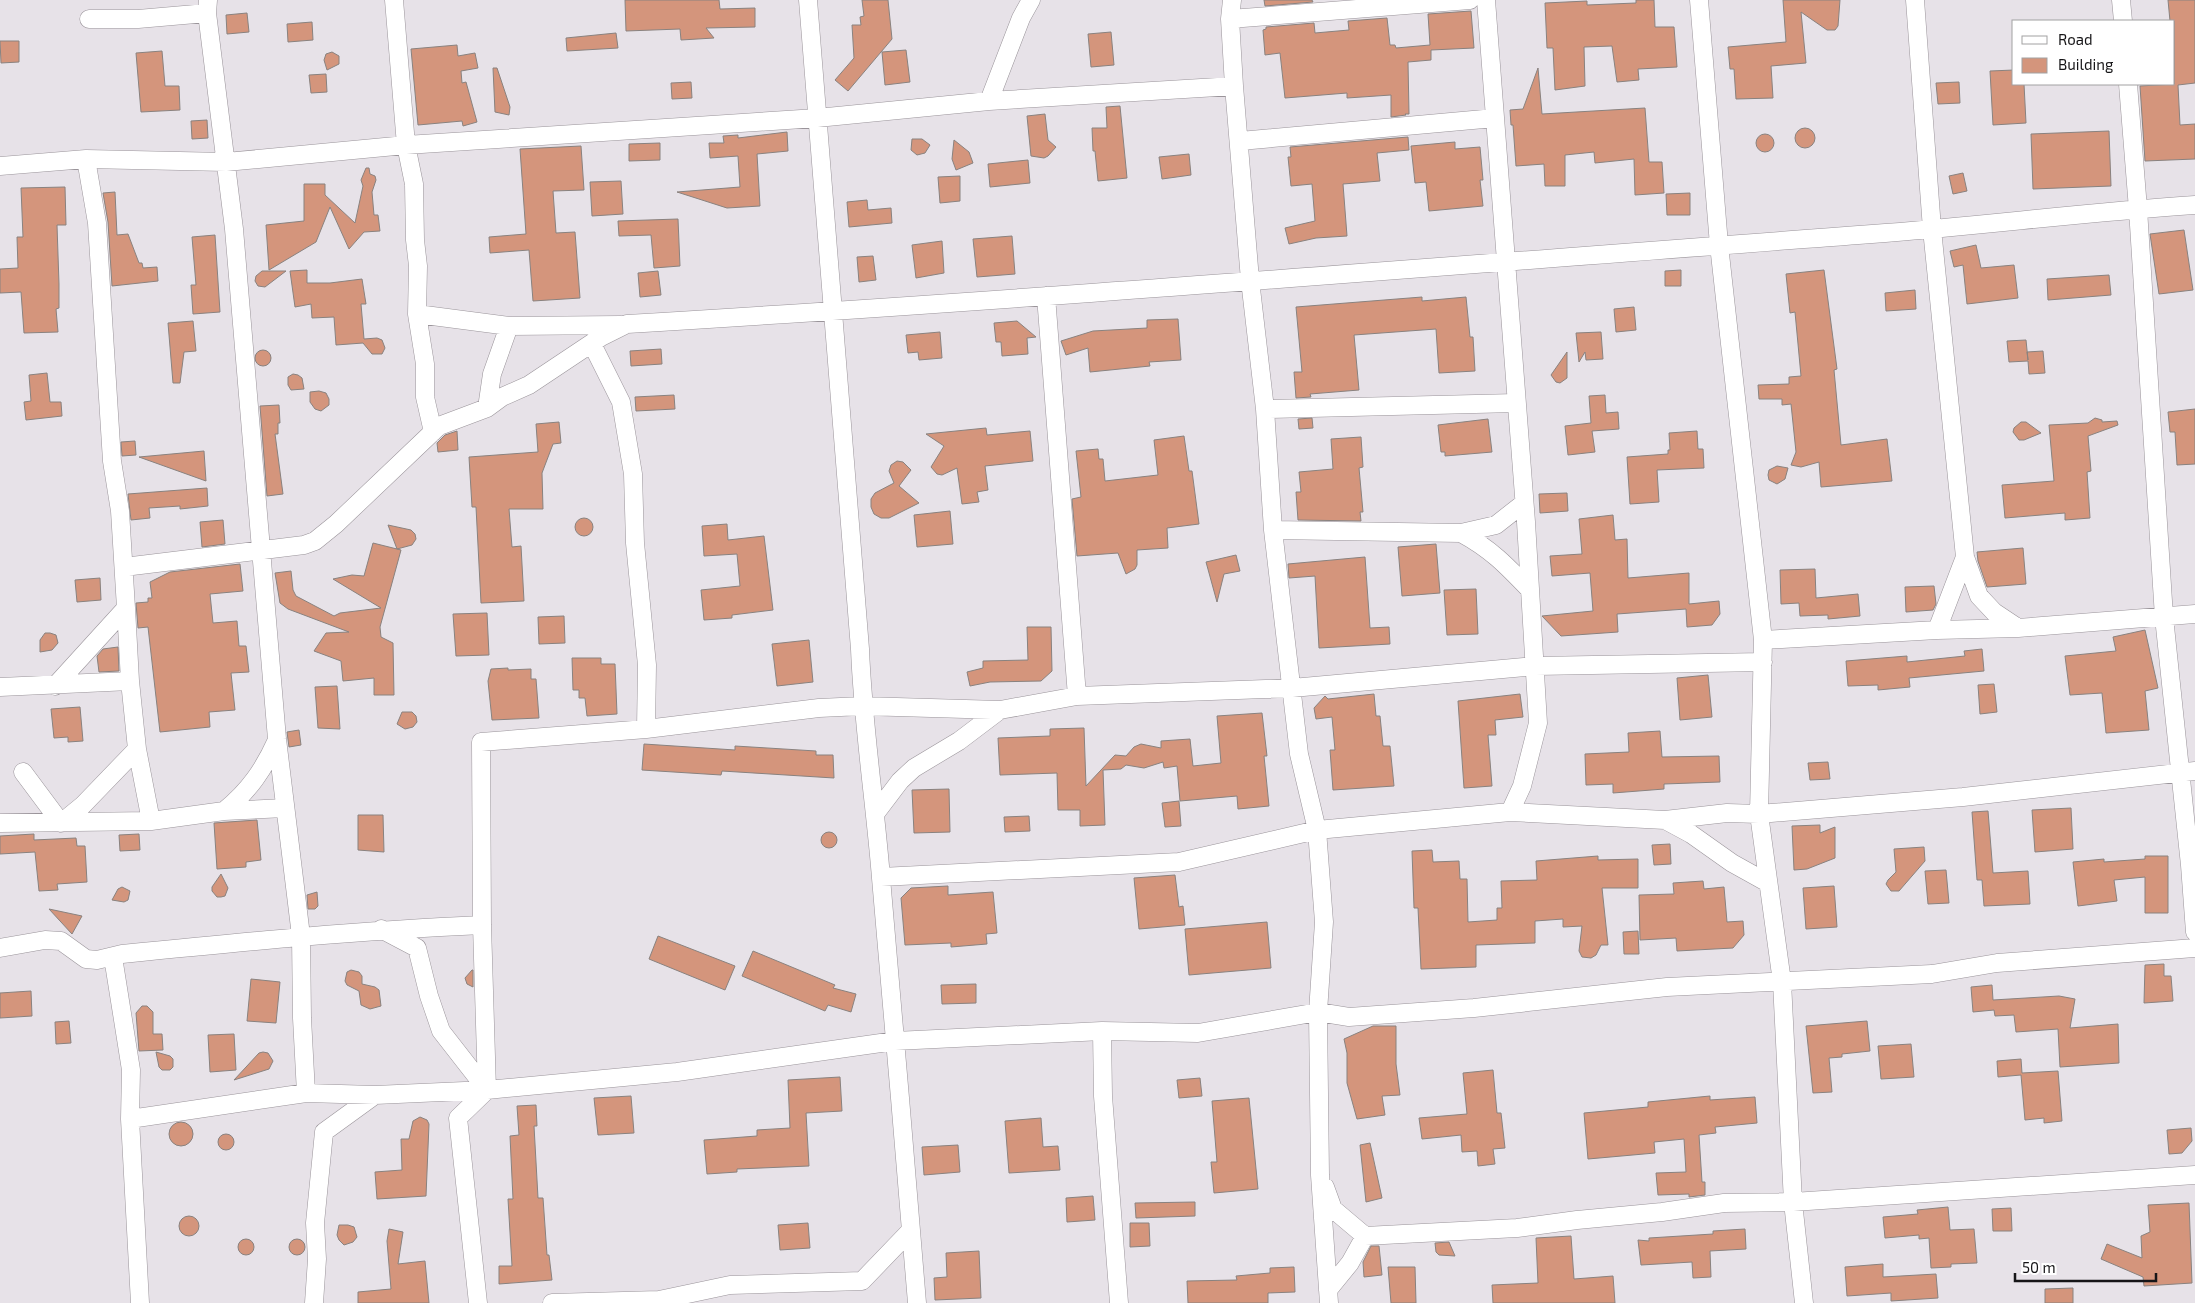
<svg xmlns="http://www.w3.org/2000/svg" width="2195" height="1303" font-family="'Exo 2',sans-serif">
	<rect width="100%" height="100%" fill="#e7e2e8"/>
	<path fill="#d4957c" stroke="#89827f" d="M625,0H719L720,9L755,8V27L706,28L714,38L681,40L680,29L626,31Z
		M862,0H888L892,39L848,91L835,80L854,58L852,25H861L860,17L864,16Z
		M1264,0H1312L1313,2L1265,6Z
		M1636,0H1654L1655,27H1674L1677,67L1638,69L1639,80L1617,82L1612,46L1584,47L1585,86L1555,90L1553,48H1547L1545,3L1587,1V5L1636,3Z
		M1783,0H1840L1838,26L1835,30H1827L1801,12L1806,63L1771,66L1773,98L1736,99L1734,69H1730L1728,47L1786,42Z
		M2168,0H2195V83L2178,85L2180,125L2195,124V159L2145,161L2140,86L2174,84V21H2170Z
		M1471,11L1474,48L1431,50V60L1408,62L1409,114H1405L1406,115L1391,117V95L1347,98V93L1285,98L1280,53L1265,55L1263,30L1266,29V27L1314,23L1315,33L1349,30L1348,21L1387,18L1390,45H1395L1396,48L1430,45L1428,14Z
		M247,13L249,32L227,34L226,15Z
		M312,22L313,40L288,42L287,24Z
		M1111,32L1114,65L1091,67L1088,34Z
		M616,33L618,48L567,51L566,38Z
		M0,41H19V62L1,63Z
		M457,45L458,56L475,53L478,68L461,71L462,83L466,82L477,122L463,126L462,121L418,125L411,49Z
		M906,50L910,82L885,85L882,52Z
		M162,51L165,86H179L180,110L141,112L136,53Z
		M332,52L339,56V64L327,70L324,60L326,54Z
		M493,68H497L510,107L509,115L495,112Z
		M1538,68L1542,114L1645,108L1649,162H1662L1664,193L1635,195L1634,159L1595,163L1594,152L1565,155V186H1545L1544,164L1516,166L1513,125H1511L1510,110L1523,109Z
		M2014,70V84H2024L2026,123L1993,125L1990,71Z
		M326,74L327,92L311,93L309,75Z
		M691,82L692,98L672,99L671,83Z
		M1959,82L1960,103L1938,104L1936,83Z
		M1120,106L1127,178L1098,181L1095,151H1093L1092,128H1107L1106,107Z
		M1045,114L1048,140L1056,147L1048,156L1044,158L1031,156L1027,116Z
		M207,120L208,138L192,139L191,121Z
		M1795 138a10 10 0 1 1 20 0a10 10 0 1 1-20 0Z
		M2109,131L2111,186L2033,189L2031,134Z
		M787,132L788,151L757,154L760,206L727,208L677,192L740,187L738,156L710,158L709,143H724L723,136L738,135V138Z
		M1756 143a9 9 0 1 1 18 0a9 9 0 1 1-18 0Z
		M1408,137L1409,150L1377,153L1380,181L1343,184L1347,236L1316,238L1289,244L1285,228L1315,221L1312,184L1291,186L1288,157H1291L1290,147Z
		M912,139H922L930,145L925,153L917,155L911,150Z
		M954,140L969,152L973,163L956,170L952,159Z
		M1455,142V149L1480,147L1483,180H1480L1483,206L1429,211L1426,182L1415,183L1411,146Z
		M660,143V160L629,161V144Z
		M581,146L584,190L553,191L556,233L575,232L580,298L533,301L529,250L490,253L489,237L526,234L520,149Z
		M1189,154L1191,175L1162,179L1159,157Z
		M1028,160L1030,183L990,187L988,164Z
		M366,168H369L370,174L375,176L376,180L372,192L374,215H378L380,231L364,232L349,249L330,207L316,242L269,270L266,225L304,221V184H325V195L355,223L363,186L361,180Z
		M1963,173L1967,191L1953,194L1949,176Z
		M960,176V201L940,203L938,177Z
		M621,181L623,214L592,216L590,182Z
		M65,187L66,225H57L59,284V308L56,309L58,332L24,333L21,292L0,293V269L18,268L17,237H23L21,188Z
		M115,192L117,235L128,234L139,263H142L143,268L157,267L158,281L112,286L108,222L103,193Z
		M1690,193V215H1667L1666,194Z
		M867,200L868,210L891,208L892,223L849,227L847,202Z
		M678,219L680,266L654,268L651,235L619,236L618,221Z
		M2184,230L2193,290L2159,294L2150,234Z
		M215,235L220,312L193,314L191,285H196L192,237Z
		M1012,236L1015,274L977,277L973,239Z
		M942,241L944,273L916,278L912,245Z
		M1976,245L1981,268L2014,265L2018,298L1967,304L1963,265L1954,267L1950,251Z
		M873,256L876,280L859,282L857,257Z
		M307,270V283H330L362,279L366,304H361L364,339L377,338L382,340L385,348L382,354H372L363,343L336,345L334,317L312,318L311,304L295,307L290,271Z
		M1681,270V286H1665V271Z
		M1824,270L1837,369L1834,370L1841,445L1887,439L1892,481L1821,487L1819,462L1801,467L1791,465L1796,452L1791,404L1782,405V399H1759L1758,385L1789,384V377L1801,376L1795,312L1790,313L1786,274Z
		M262,271H286L265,287L258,286L255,281L256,276Z
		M658,271L661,295L640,297L638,273Z
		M2109,275L2111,295L2048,300L2047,279Z
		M1915,290L1916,309L1886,311L1885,293Z
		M1422,297V301L1466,297L1470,337H1473L1475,371L1439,373L1436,329L1354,335L1359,390L1310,394L1311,397L1296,398L1294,372H1302L1296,307Z
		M1634,307L1636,330L1616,332L1614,309Z
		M1178,319L1181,360L1149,362L1150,366L1090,372L1088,348L1066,355L1061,341L1093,331L1147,328V320Z
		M193,321L196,351L184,352L180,383H173L168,323Z
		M1017,321L1036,337L1027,338L1028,354L1002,356L1001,342H996L994,323Z
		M940,332L942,358L919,360L918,352L908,353L906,335Z
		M1601,332L1603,359L1586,360L1585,352L1579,362L1576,333Z
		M2026,340L2028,360L2027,352L2043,351L2045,373L2029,374L2028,361L2009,362L2007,341Z
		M661,349L662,364L631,366L630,351Z
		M255 358a8 8 0 1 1 16 0a8 8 0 1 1-16 0Z
		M1567,352V378L1560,383L1556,382L1551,375Z
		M47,373L50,402H61L62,416L26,420L24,402L31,401L29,375Z
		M293,374L298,375L302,378L304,389L291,390L288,385V377Z
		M319,391L326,393L329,399V405L321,411L315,409L310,402V392Z
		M674,395L675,409L636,411L635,397Z
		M1605,395L1606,413L1618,412L1619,429L1592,431L1595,452L1568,455L1565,426L1591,423L1589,396Z
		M279,405L280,423H278V434H275L283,494L267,496L260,406Z
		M2195,409V464L2177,465L2175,432H2170L2168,412Z
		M1312,418L1313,428L1299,429L1298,419Z
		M2095,418L2102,420V422L2117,421L2118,425L2088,436L2091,471L2087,472L2090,518L2065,520V513L2005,518L2002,485L2054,481L2049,425L2088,423Z
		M1488,419L1492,452L1445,456V452H1441L1438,425Z
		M559,422L561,443L553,444L542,473L543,509H509L512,547L521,546L524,601L481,603L476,507H472L469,457L538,452L536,424Z
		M2021,422H2026L2041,433L2024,440H2019L2013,432L2014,428Z
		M986,428L987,435L1030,431L1033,461L985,466L988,490L977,492L979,502L962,504L957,468L942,475L937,474L931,467L944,446L926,434Z
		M457,431L458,450L438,452L437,443L445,435Z
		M1697,431L1698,449H1703L1704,468L1657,470L1659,502L1630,504L1627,457L1668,454V450H1670L1669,433Z
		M1184,436L1189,471H1192L1199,524L1167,528L1168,548L1137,550V565L1135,569L1126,574L1118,553L1077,556L1072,499L1081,497L1076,451L1098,449L1099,459H1103L1105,481L1158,475L1154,440Z
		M1361,437L1363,467L1359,468L1363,512H1360L1361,521L1298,520L1296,492H1301L1299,472L1333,469L1331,439Z
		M135,441L136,455L122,456L121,442Z
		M204,451L206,481L139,457Z
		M897,461L903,462L911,470L899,486L919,503L889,518H881L874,514L871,507V499L875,493L894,483L889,471L891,465Z
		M1777,466L1788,468L1785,479L1777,484L1769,480L1768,475L1769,470Z
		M207,488L208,506L180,509V506L149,508L150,518L131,520L128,494Z
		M1567,493L1568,511L1540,513L1539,494Z
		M950,511L953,544L917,547L914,515Z
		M1613,515L1615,540L1627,539L1628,578L1689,573V604L1719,601L1720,614L1712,625L1687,627L1686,609L1617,614L1618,632L1561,636L1542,616L1593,611L1590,573L1552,576L1550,556L1582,554L1579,519Z
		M575 527a9 9 0 1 1 18 0a9 9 0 1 1-18 0Z
		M223,520L225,544L202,547L200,522Z
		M727,524L728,540L764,536L773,610L732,615V618L704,620L701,590L740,586L737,554L704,556L702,526Z
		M388,525L411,530L415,534L416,539L412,545L397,549L401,550L380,627L381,637L393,643L394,695H374V678L343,681L341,661L314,651L326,633L349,632L288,609L280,603L275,573L291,571L293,590L296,596L334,616L340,613L381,608L333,579L352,575L364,576L373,543L397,549Z
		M1436,544L1440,593L1402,596L1398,547Z
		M2023,548L2026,584L1987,587L1978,561L1977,552Z
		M1236,555L1240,571L1224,574L1217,602L1206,562Z
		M1365,557L1370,628L1389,627L1390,644L1319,648L1315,576L1289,578L1288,564Z
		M240,564L243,591L210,594L213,623L237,621L239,646H246L249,672L231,673L235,710L209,712L210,727L160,732L148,627L138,628L136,603L148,602V598H152L150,582L170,572Z
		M1815,569L1816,598L1858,594L1860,616L1828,619V615L1800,616L1799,603L1781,604L1780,570Z
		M100,578L101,600L77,602L75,580Z
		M1934,586L1936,604L1933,610L1906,612L1905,587Z
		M1476,589L1478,634L1447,635L1444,590Z
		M487,613L489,655L456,656L453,614Z
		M564,616L565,643L539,644L538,617Z
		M1027,627H1051L1052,671L1041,681L990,682L970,686L967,672L983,668V661L1028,660Z
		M2145,630L2158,688L2145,691L2149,730L2106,733L2102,693L2070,695L2065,656L2116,651L2113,637Z
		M45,633H50L56,635L58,643L52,650L40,652V640Z
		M809,640L813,682L777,686L772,644Z
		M118,647L119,671L99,672L97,656L103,649Z
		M1982,649L1984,671L1909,678L1910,687L1878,690V685L1848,686L1846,661L1907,656V662L1965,656L1964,651Z
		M572,658H601V664H615L617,714L587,716L585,698H579V690H573Z
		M508,668V670L531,669V679H536L539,718L492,720L488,681L491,669Z
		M1708,675L1712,717L1680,720L1677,678Z
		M1994,684L1997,712L1980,714L1978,685Z
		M337,686L340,729L318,728L315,687Z
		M1374,694L1376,716H1380L1383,746H1390L1394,786L1333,790L1330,750H1335L1332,717L1316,719L1314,708L1325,696L1328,699Z
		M1520,694L1523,717L1495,720L1496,735H1488L1492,786L1464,788L1458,701Z
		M80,707L83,741L68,742V737L54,738L51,709Z
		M402,712H412L416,716L417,722L413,727L405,729L397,724Z
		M1262,713L1267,756H1264L1269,806L1238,809L1237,796L1180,801L1177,766L1164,768L1163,762L1144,768L1126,765L1121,769L1103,770L1105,825L1080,826V810H1058L1057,773L1000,775L998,738L1050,736V729L1084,728L1086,786L1115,755L1126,756L1134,747L1141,744L1161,748V741L1190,739L1193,766L1221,763L1217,716Z
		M299,730L301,745L289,747L287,732Z
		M1660,731L1662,757L1719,756L1720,782L1664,784V789L1613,793V784L1586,785L1585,754L1629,752L1628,733Z
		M644,744L735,750V746L816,751V755H833L834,778L722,771L721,775L642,770Z
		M1828,762L1830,779L1810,780L1808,763Z
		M949,789L950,832L914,833L912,790Z
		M1179,801L1181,826L1165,827L1162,803Z
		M2071,808L2073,849L2035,852L2032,810Z
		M1988,811L1993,873L2028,871L2030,904L1984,906L1982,880H1977L1972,812Z
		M358,815H383L384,852L358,850Z
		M1029,816L1030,831L1005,832L1004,817Z
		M257,820L261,860L246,862V867L217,869L214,823Z
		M1820,825V833L1835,827V858L1807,869L1794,870L1792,826Z
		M821 840a8 8 0 1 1 16 0a8 8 0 1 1-16 0Z
		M34,834V840L76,838L77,846H85L87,882L57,884L58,890L39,891L35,852L0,854V836Z
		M139,834L140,850L120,851L119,835Z
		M1670,844L1671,864L1654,865L1652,845Z
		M1924,847L1925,861L1899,891H1891L1886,884L1888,880L1896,872L1894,849Z
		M1432,850L1433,862L1459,861L1460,879H1467L1468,922L1497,920V908H1502L1501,881L1537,880L1536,861L1598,856V860L1638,859V888H1602L1608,945H1601L1596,955L1591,958L1582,957L1579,951L1582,926L1563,927V919L1535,921V943L1476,945V967L1421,969L1418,908H1414L1412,851Z
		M2145,856H2168V913H2145V877L2114,880L2117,901L2078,906L2073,862L2104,859V862L2145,859Z
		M1946,870L1949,903L1928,904L1925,871Z
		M221,874L228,888L225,896L221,897H217L212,891V887Z
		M1175,875L1179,907L1183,906L1185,925L1139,929L1134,878Z
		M1703,881L1704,889L1724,887L1727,922L1743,921L1744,935L1733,948L1677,951L1676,938L1640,940L1639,895L1674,894L1673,883Z
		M948,886V895L993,892L997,933L986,934L987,944L951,947V943L905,945L901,898L911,888Z
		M1834,886L1837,927L1806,929L1803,888Z
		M122,887L130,891L128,900L124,902L112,900L118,889Z
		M317,892L318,906L315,909H308L307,895Z
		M49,909L82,916L72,934Z
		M1267,922L1271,968L1189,975L1185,929Z
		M1638,931L1639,954H1624L1623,932Z
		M658,936L735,966L725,990L649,959Z
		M753,951L835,985L833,988L856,994L851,1012L828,1005L825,1011L742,976Z
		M2164,964V976H2171L2173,1001L2144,1003L2145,965Z
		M351,970L359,972L362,976V984L375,987L379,990L381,1006L370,1009L361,1005L359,991L347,985L345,981L347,972Z
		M472,970H473V987L467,984L465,978Z
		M251,979L280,982L276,1023L247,1021Z
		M976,984V1003L942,1004L941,985Z
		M1992,985L1993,1000L2059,996L2075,999L2070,1028L2118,1024L2119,1063L2060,1067L2058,1029L2016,1032L2014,1015L1995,1016L1994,1010L1973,1012L1971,987Z
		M31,991L32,1016L0,1018V993Z
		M142,1006H147L153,1012V1034H162L163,1050L139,1051L136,1013Z
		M69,1021L71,1043L56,1044L55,1022Z
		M1867,1021L1870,1051L1842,1054V1057L1829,1058L1832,1092L1813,1093L1806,1026Z
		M1373,1026H1396V1064L1400,1095L1382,1096L1385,1115L1357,1119L1347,1083V1053L1344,1039Z
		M234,1034L236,1070L210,1072L208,1035Z
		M1911,1044L1914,1077L1881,1079L1878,1046Z
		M156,1052L170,1056L173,1059V1067L170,1070H162L159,1067Z
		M263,1052L268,1053L273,1061L269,1069L234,1080L259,1053Z
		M2021,1059L2022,1073L2058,1071L2062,1121L2044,1123V1118L2025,1120L2021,1075L1998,1077L1997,1061Z
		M1493,1070L1497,1113H1501L1505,1148L1493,1149L1495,1164L1478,1166L1477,1151L1462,1152L1461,1135L1422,1139L1419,1118L1467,1114L1463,1073Z
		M840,1077L842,1111L806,1113L809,1166L737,1169V1172L707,1174L704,1140L757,1136V1130L790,1128L788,1080Z
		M1200,1078L1202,1096L1179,1098L1177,1080Z
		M631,1096L634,1133L598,1135L594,1098Z
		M1710,1096V1100L1755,1097L1757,1123L1715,1127L1716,1133L1699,1135L1702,1182H1705V1195L1689,1197V1194L1658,1195L1656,1173L1686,1172L1684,1139L1654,1142L1655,1153L1588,1159L1584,1113L1648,1107V1102Z
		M1249,1098L1258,1189L1214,1193L1211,1162H1217L1212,1101Z
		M536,1105L537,1126H534L538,1198H543L547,1255H549L552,1280L499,1284V1266H512L508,1199H513L510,1136L519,1135L517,1106Z
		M420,1117L427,1120L429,1124L426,1196L377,1199L375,1172L402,1170L401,1139H409L413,1121Z
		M1041,1118L1043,1147L1058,1146L1060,1170L1009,1173L1005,1121Z
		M169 1134a12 12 0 1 1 24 0a12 12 0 1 1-24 0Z
		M2191,1128L2192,1141L2182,1153L2169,1154L2167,1130Z
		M218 1142a8 8 0 1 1 16 0a8 8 0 1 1-16 0Z
		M1370,1143L1382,1198L1366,1202L1360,1145Z
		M958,1145L960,1172L924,1175L922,1147Z
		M1093,1196L1095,1220L1067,1222L1066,1198Z
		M1195,1202V1216L1136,1218L1135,1203Z
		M2189,1203L2192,1283L2144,1286L2143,1277L2101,1259L2107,1244L2142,1258L2141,1236L2150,1232L2148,1205Z
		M1948,1207L1950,1230L1974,1229L1977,1263L1951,1264V1267L1931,1268L1929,1238L1919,1239V1235L1885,1238L1883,1217L1918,1214L1917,1210Z
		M2011,1208L2012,1231H1993L1992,1209Z
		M179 1226a10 10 0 1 1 20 0a10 10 0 1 1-20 0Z
		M808,1223L810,1248L780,1250L778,1225Z
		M1130,1223H1149L1150,1246L1130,1247Z
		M339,1225H348L354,1227L357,1237L353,1242L344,1245L339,1240L337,1235Z
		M389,1229L403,1232L398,1264L425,1261L429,1303H358V1292L391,1289L387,1241Z
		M1745,1229L1746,1249L1710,1251L1711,1277L1693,1278L1692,1262L1641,1265L1638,1240L1649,1241V1238L1713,1234V1231Z
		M1571,1236L1574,1279L1613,1276L1615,1303H1493L1492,1285L1538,1283L1536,1238Z
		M289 1247a8 8 0 1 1 16 0a8 8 0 1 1-16 0Z
		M238 1247a8 8 0 1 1 16 0a8 8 0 1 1-16 0Z
		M1449,1242L1455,1256L1439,1255L1436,1252L1435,1243Z
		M1371,1246H1379L1382,1275L1364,1277L1363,1262Z
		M979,1251L981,1298L935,1300L934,1278L947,1277L946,1253Z
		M1883,1264V1277L1936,1274L1938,1298L1891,1301V1293L1847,1296L1845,1267Z
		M1294,1267L1295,1292L1268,1293V1303H1188L1187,1281L1237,1280L1236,1276L1270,1273V1268Z
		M1388,1267H1415L1416,1303H1391Z
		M2073,1288V1303H2045V1289Z"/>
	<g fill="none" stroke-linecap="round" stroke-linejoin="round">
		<g stroke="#9a949a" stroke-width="19">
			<path id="street" d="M208,0L207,13L234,229L277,739L301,936L302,1018L306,1093
				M394,0L406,145L414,184L415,240L418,266L417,314L425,364V397L433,432
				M808,0L860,649C863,726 875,802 881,878C894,1020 905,1161 917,1303
				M1232,0L1230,19L1234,86L1250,280L1265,409L1273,530L1299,754L1317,830L1324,922L1318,1012L1320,1175L1329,1303
				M1486,0L1526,522L1538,723L1522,786L1510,812
				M1699,0L1719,245L1763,640L1759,814L1782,982L1793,1202L1804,1303
				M1915,0L1932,229L1965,557L1979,596L1994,612L2018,628
				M2121,0L2123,21
				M89,19H138L207,13
				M1230,19L1470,0
				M2128,84L2138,209L2164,617L2190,865L2195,932
				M989,101L1021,18L1031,0
				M1240,141L1495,118
				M0,166L86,159L226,162L406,145L817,118L989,101L1234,86
				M1046,296L1077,696
				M417,314L509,326L621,325
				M592,344L621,402L633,474L635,543L647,665L646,729
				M487,408L492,374L509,326
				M1265,409L1516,403
				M1273,530L1461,533L1496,525L1524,503
				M1461,533C1491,549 1507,566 1530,590
				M124,567L304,545L315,541L336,524L439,426L487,408L502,397L529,385L601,337L627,324C1042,299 1457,265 1872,234C1980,226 2087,212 2195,205
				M126,608L130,681L137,749L151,821
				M1937,630L1965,557
				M1763,640L1937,630L2018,628L2195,614
				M55,686L126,608L120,511L112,461L97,223L86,159
				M0,687L130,681
				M23,772L61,823L83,805L137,749
				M224,811C249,791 264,769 277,740
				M875,814L900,781L914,768L959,741L1000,710
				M1665,820L1727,813L1759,814L1963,797L2195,771
				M0,823L151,821L224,811L285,808
				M881,877L1179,862L1317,830L1510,812L1665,820L1691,834L1732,863L1768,883
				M381,929L417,948L429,996L441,1031L487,1090
				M0,948L45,940L61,941L86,959L97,960L122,954C242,942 362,930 482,925
				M113,957L131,1070L130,1119L306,1093L375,1095L487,1090L677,1072L895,1041L1102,1031L1198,1033L1318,1012L1349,1017L1474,1008L1667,987L1932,974L1997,963L2195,948
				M1102,1031L1103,1096L1119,1303
				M130,1119L140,1303
				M1325,1187L1333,1209L1365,1236
				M1328,1290L1350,1263L1365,1236L1517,1228L1577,1220L1662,1212L1724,1203L1793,1202L2195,1175
				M314,1303L317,1259L315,1223L324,1132L375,1095
				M478,1303L458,1118L487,1090L482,925L481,742L646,729L819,708L862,706L1000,710L1077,696L1292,688L1536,666L1763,662
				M552,1303L659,1300L730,1285L862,1281L911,1230"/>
		</g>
		<use href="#street" stroke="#fff" stroke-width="18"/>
	</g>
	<rect x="2012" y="20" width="162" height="65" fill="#ffffff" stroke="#a2a1a2"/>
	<rect x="2022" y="36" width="25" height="8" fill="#ffffff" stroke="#a2a1a2"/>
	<text x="2058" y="45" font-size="15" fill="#161517">Road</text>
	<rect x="2022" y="58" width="25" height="15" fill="#d4957c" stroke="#a2a1a2"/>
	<text x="2058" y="70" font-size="15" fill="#161517">Building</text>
	<path d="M2015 1273v8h141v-8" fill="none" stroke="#161517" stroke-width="2.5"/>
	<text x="2022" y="1273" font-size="15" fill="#161517" stroke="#ffffff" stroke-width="4" paint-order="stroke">50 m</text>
</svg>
